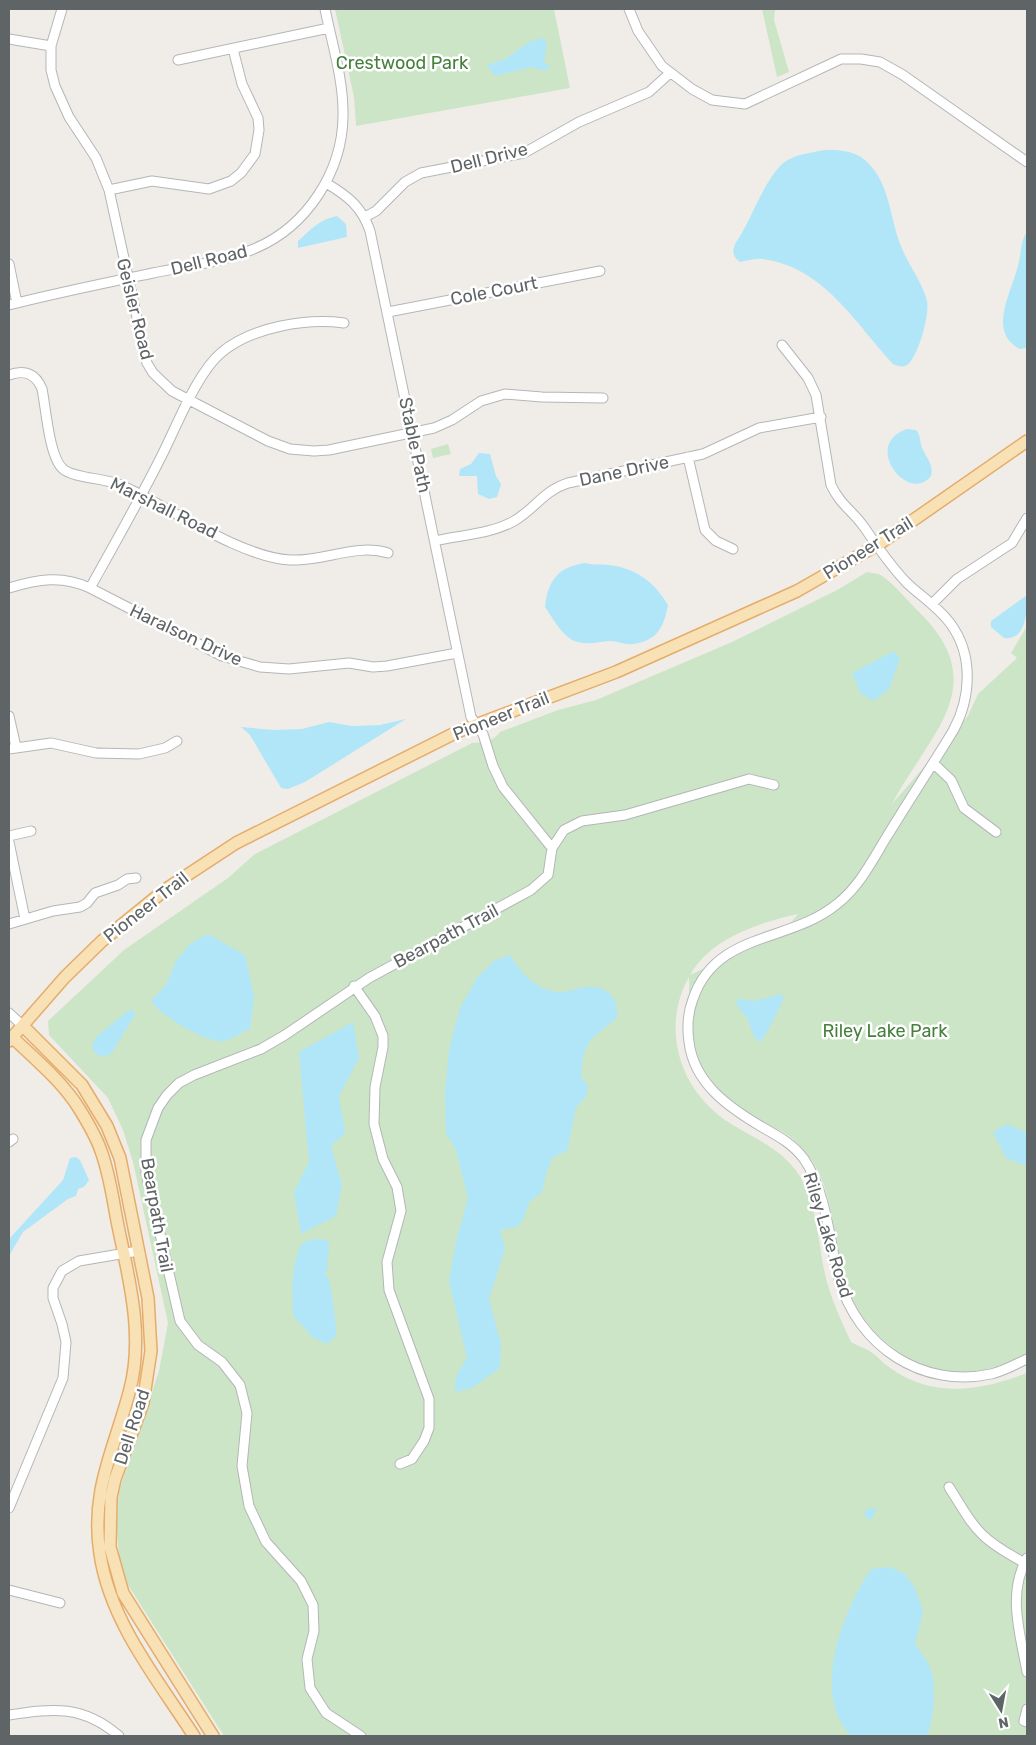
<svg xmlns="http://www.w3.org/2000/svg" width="1036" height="1745" font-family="Rubik,sans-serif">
	<rect width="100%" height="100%" fill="#f0ede8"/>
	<path fill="#cce5c7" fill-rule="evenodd" d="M335,9H554L570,88L356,126L354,97Z
		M762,9H775L774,20L789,72L777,77Z
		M448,444L451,454L433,458L431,449Z
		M867,572C870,573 875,573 878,574C888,577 909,602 917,610C995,685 930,732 892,804L968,716L978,694L1017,658L1011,653L1027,626V1354C1009,1361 990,1371 970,1372C913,1375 859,1333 844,1277C834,1242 833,1191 812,1161C806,1153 797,1142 789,1136C772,1124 749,1119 732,1107C725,1101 695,1061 691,1052C687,1043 690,991 689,977C660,1028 680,1092 730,1123C753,1138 780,1148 797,1172C817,1200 818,1242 825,1274C830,1297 841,1320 851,1342C858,1346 865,1348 871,1352C878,1356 882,1363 889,1367C932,1399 981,1391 1027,1373V1736H224L128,1585L119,1556L116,1523L119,1491L159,1371L168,1323L133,1162L123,1130L108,1098L49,1035L48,1021L124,950L228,878L255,854L472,743C483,742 493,742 500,732L558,710L596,700L732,642L839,589ZM798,914L783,932L690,975C711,938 758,923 798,914Z"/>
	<path fill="#b0e6f8" d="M544,38L547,44L544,62L550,67L545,71L532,67L495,76L487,65L505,59L531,41Z
		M824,150C836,150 850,150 861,157C890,177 889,217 901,246C908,265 922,281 927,301C930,314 918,358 907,365C902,368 898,366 893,364C856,324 823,266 762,259C755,258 747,261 740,262C733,257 732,252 735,244C751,222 766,174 786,161C797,154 811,153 824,150Z
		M337,216L346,224L347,237L298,248V241C310,230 320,219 337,216Z
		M1027,232V348L1020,349C985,331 1014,289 1019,261C1022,250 1020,242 1027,232Z
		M907,429L916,430C920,435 920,439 921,445C925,457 934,463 931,476C908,505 861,444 907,429Z
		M479,453L490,454L496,476L501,484L497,497L489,499L478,494L477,476H459L460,469L471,464Z
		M585,563C591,565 601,564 609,565C635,568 654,581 668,605C664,626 658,641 633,644C625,645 617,641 610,641C597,642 584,646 572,640C560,632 553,619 545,607C548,580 558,567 585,563Z
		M1027,595C1027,610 1027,641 1004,638L991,627V621Z
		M894,651L900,659L889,689L874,701L861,694L852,673Z
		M406,719L305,782L288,789L281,788L250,735L241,727L274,730L302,729L329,722L352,726L380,725Z
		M208,934L245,955L254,997L250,1029C242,1032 233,1039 225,1041C207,1044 161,1016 151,1001L166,985L176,961L190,944Z
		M510,955C522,975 537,991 561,992C569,992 577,988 584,987C606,985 619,996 617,1018C590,1040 583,1040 581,1078L588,1085L587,1095L576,1108L567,1151L553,1157L547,1171L542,1192L530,1201L523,1220L516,1227L500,1230L505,1248L489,1299L501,1344L500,1368L472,1388L455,1392L456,1376L467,1358L449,1281L456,1242L468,1198L456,1150L446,1133L445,1093L449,1050L460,1008L477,978L494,961Z
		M781,994L784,998L768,1031L760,1042C751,1036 751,1028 748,1020C745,1014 738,1009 736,1002L738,999L755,1001Z
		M134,1010L135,1015L111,1054L101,1057L94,1052L92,1045L96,1037L128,1011Z
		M353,1022L359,1058L339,1096L345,1133L331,1146L342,1185L336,1216L301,1234L294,1192L309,1162L299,1052Z
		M1007,1124L1027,1133V1166L1006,1158L993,1132Z
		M76,1157L80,1160L89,1180L84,1187L78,1189L76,1196L68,1199L23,1232L9,1256V1239L63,1180L70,1158Z
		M314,1239L328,1240C331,1251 326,1259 328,1270L324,1274L329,1279C332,1298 336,1315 336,1336L327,1344L310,1336C306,1326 298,1324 293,1314C292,1292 291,1263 302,1243Z
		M869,1508L877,1509L871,1520L865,1517V1511Z
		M890,1567L905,1574L915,1588L923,1611L915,1644C921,1652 928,1661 931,1670C937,1685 933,1723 927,1736H851C810,1693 843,1611 871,1569Z"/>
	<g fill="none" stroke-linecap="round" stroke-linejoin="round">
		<g stroke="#b3b6b8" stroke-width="11">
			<path id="minor" d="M62,9L51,46V70L55,86L69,117L96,158L109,190L147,363L153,373L172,391L268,441L290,449L314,451L329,450L434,428L452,420L481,401L505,394L542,397L603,398
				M629,9L638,31L662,66L692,89L712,100L745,104L841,59H861L880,62L903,75L1027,162
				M9,39L51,46
				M178,60L329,28
				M326,183C348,196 362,207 370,231L471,717L483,734L493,766L503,787L552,848L548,875L531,890L369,978L285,1035L261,1049L194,1075L179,1083L167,1095L158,1108L146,1140V1173L180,1321L198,1345L222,1362L240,1385L247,1413L242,1466L249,1506L266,1542L301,1581L313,1605L314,1631L307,1659L310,1688L326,1713L361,1736
				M109,190L152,181L209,189L231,181L241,173L255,154L259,130L258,118L242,84L233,49
				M365,217L376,211L405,182L421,173L524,153L579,122L649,92L670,73
				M9,264L17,303
				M9,305C56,293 105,283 153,273C187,266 224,262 256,248C307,226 342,172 343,117C344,81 332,44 325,9
				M388,312L600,271
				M782,345L808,378L816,395L831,485C841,506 853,511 864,527C878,547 890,566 908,584C922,597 938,607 950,623C974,655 971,698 953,731C931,767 908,802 886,838C872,861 859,887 837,904C790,943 716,931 693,999C688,1012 687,1028 689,1042C694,1083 728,1107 762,1127C778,1136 793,1144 804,1159C827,1193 829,1240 839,1279C858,1346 922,1389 991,1374C1004,1371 1016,1364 1027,1359
				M9,375C25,369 36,374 42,389C46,408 49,457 63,469C73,478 105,478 121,485C170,507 239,557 290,560C323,562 356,543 388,553
				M688,457L705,530L716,541L733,549
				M435,541C460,535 491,534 514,521C535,509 543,491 568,483L703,454L759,428L821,417
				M9,588C38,579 62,575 90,588L222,656L260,667L289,669L349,663L373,667L387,666L457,653
				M90,588C114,545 139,501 161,457C176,428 197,372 222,352C252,327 306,318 344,323
				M932,604L957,579L1012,543L1027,518
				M9,716L16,747
				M9,749L51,743L96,753L139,754L165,748L177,741
				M933,763L951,780L964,808L996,832
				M9,836L31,831
				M9,842L25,919
				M552,848L564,830L582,821L625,815L749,779L774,785
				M9,924L53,911L80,907L87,903L95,893L118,885L127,879L136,878
				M354,986L375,1016L383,1036V1047L375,1087L374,1124L383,1159L397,1187L401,1211L387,1262L389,1290L429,1399V1428L424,1441L412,1459L400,1464
				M9,1013L23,1026
				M9,1142L13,1139
				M949,1487C976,1530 978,1538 1025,1563
				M9,1508L63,1378L66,1342L62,1324L53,1298V1288L62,1271L79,1261L138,1251
				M1027,1558C1007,1594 1020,1633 1027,1672
				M9,1590L60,1603
				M1027,1709L1024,1721L1027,1722
				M9,1715C54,1708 83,1705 119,1736"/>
		</g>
		<g stroke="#e5ac6b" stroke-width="14">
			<path id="major" d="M23,1026L82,1085L107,1126L120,1158L148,1298L151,1351L143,1403L115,1479L111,1497L110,1547L123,1593L213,1736
				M12,1037C36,1060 63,1082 80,1110C88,1123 96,1136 101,1151C110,1175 113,1201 118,1226C129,1279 144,1335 130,1389C115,1448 90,1490 100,1554C110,1622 158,1680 194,1736
				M9,1041L65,977L102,941L166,889L236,843L457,732L616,672L797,591L879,544L1027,441"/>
		</g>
		<use href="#minor" stroke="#fff" stroke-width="9"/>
		<use href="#major" stroke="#f8e1b4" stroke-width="11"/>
	</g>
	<g text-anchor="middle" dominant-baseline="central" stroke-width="5" stroke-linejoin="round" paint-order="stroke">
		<g font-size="18" fill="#46803d" stroke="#fff">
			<text x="402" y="63">Crestwood Park</text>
			<text x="885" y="1031">Riley Lake Park</text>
		</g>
		<g font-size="18" fill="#5f6466" stroke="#fff">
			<text transform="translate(489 158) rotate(-14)">Dell Drive</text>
			<text transform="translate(209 260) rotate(-14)">Dell Road</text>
			<text transform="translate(494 291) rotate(-11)">Cole Court</text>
			<text transform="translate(135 309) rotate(76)">Geisler Road</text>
			<text transform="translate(415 445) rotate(78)">Stable Path</text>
			<text transform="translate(624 471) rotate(-12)">Dane Drive</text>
			<text transform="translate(164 508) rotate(26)">Marshall Road</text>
			<text transform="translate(868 548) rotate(-32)">Pioneer Trail</text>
			<text transform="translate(186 635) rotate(25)">Haralson Drive</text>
			<text transform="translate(501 716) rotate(-22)">Pioneer Trail</text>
			<text transform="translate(146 907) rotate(-38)">Pioneer Trail</text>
			<text transform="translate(446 936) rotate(-28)">Bearpath Trail</text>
			<text transform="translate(157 1215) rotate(80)">Bearpath Trail</text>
			<text transform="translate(828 1235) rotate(73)">Riley Lake Road</text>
			<text transform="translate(132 1427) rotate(-72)">Dell Road</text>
		</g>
	</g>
	<rect width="1036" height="1745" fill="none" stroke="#5f6466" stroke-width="20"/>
	<g transform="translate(1001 1710) rotate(169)" stroke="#ffffff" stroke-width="4" paint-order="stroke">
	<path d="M0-4L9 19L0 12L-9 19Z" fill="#5f6466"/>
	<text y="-8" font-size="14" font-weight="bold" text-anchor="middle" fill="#5f6466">N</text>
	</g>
</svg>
